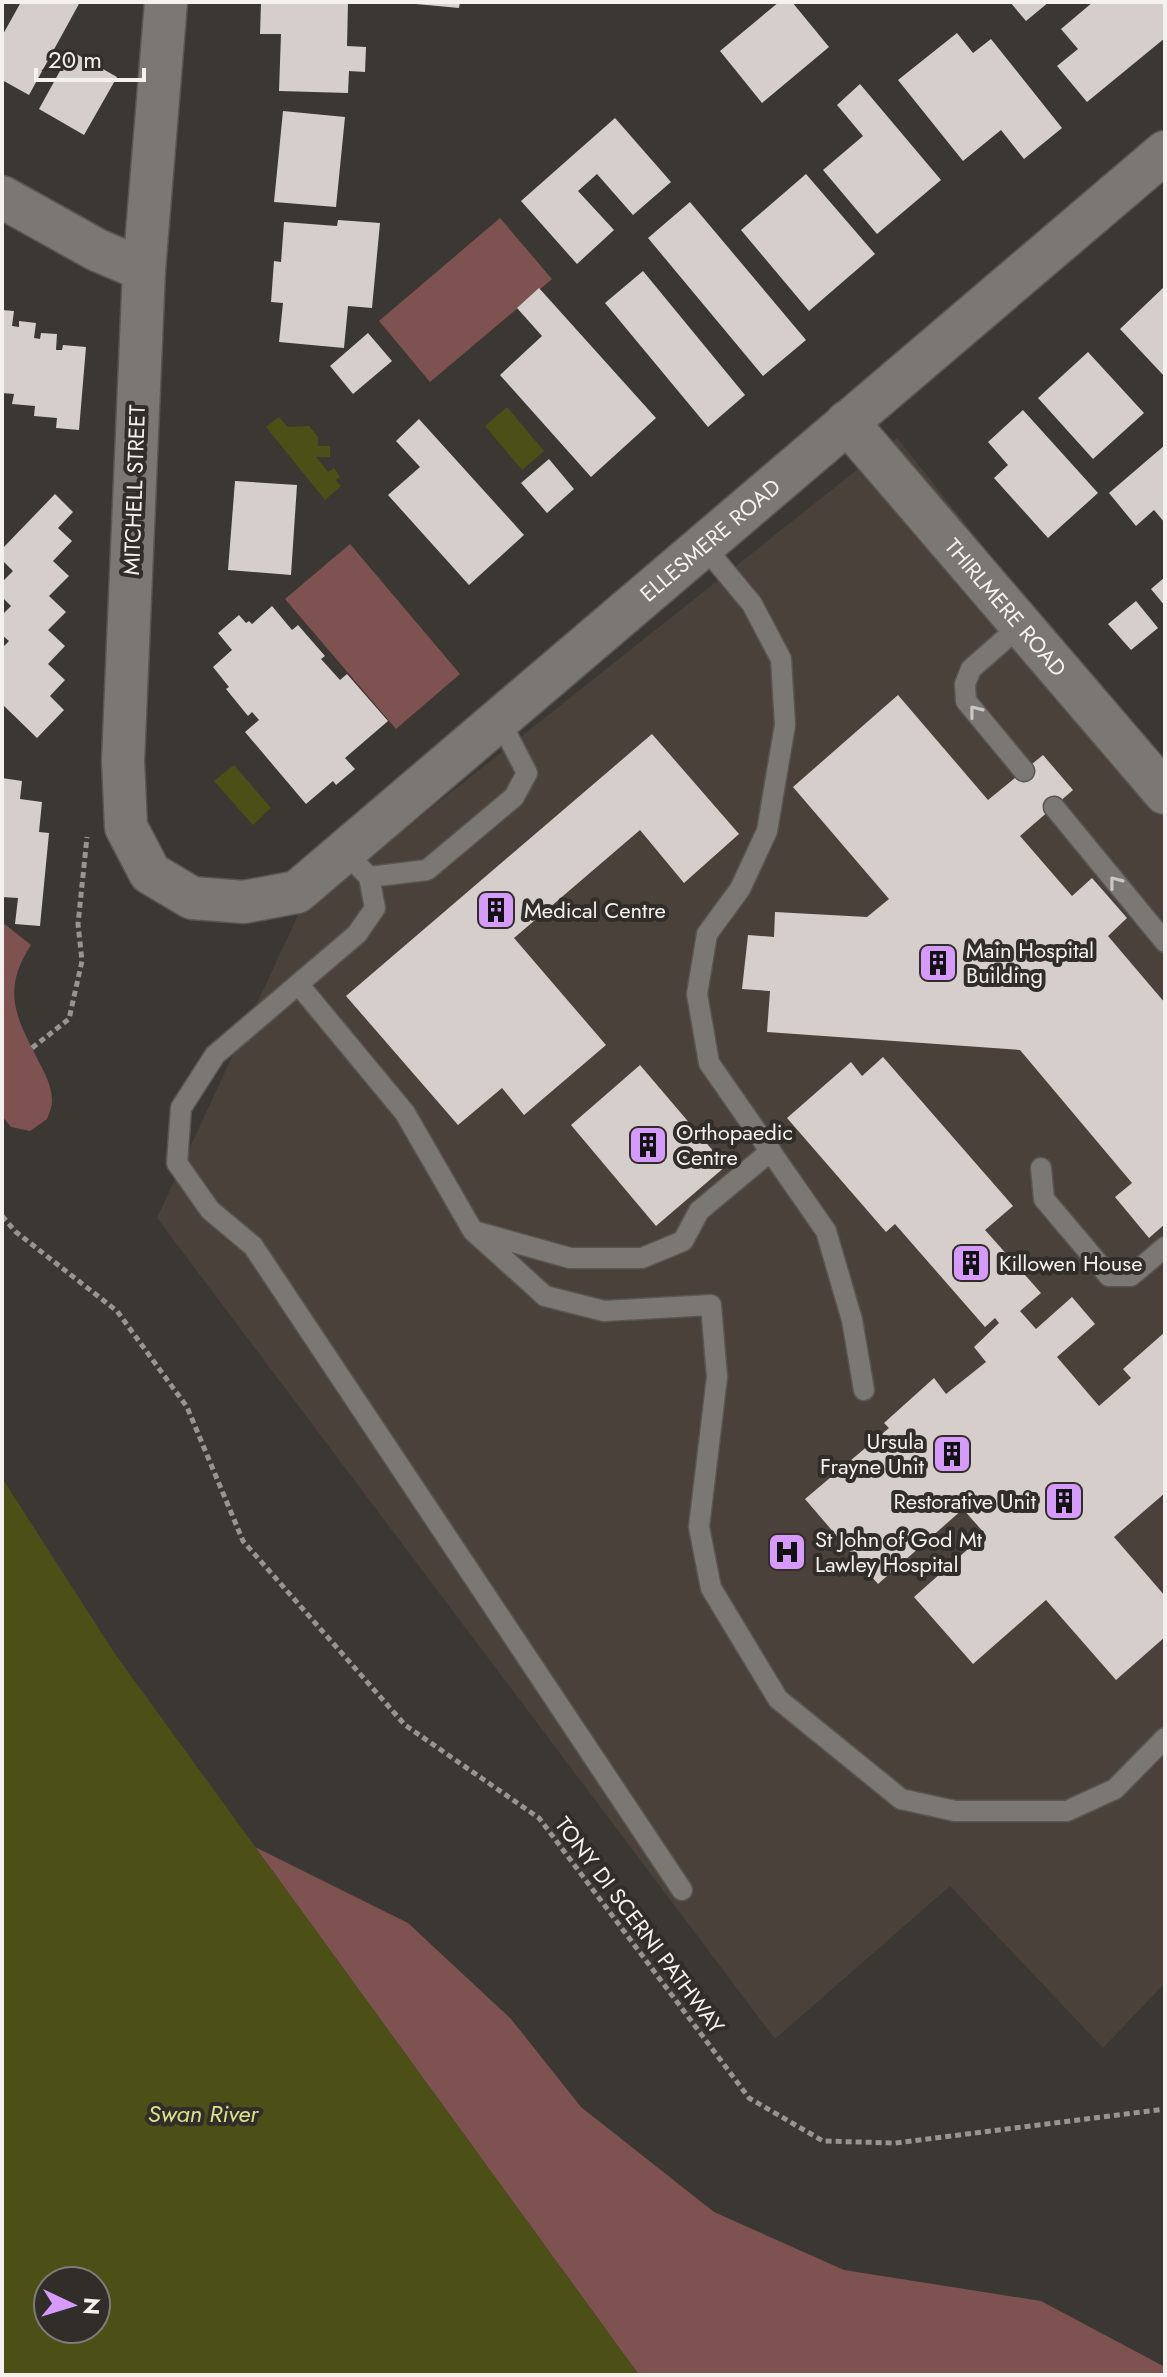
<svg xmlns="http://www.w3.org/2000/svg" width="1167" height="2377" font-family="Jost,sans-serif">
	<rect width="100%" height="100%" fill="#3b3733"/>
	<path fill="#4a423a" d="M897,438L1165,774V1983L1103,2048L950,1886L775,2039L157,1218L299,913Z"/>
	<path fill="#7e5251" d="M500,218L552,279L430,382L379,321Z
		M350,544L460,674L396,729L285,599Z
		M2,922L31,945C0,993 17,1018 41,1066C47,1077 52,1089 52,1101C52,1107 49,1114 47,1119L30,1131L11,1127L2,1116Z
		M255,1847L408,1923L511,2019L581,2107L714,2212L844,2270L1041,2301L1165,2367V2375H639Z"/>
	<path fill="#4c5016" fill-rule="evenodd" d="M507,407L544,451L522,470L485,426Z
		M279,417L288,427L309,426L318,437V446H330V457H316L328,472L334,468L340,477L336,480L341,486L325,500L266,427Z
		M234,765L271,808L253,825L214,781Z
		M2,1478L115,1654L639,2375H2ZM48,2281H96V2329H48Z"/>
	<path fill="#d5cecb" d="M21,2H80L29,95L2,80V36Z
		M261,2L348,3L347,46L366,47L365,72L349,71L348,93L279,91L281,34H260Z
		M416,2H460L459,8L416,4Z
		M779,2H792L829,47L762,103L720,51Z
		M1010,2H1049L1026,21Z
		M1093,2H1165V38L1087,102L1057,66L1078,49L1061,29Z
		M957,33L973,53L991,39L1062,128L1024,159L1001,130L963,161L898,80Z
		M71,51L117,77L84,135L39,109Z
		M860,84L941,180L877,234L823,170L863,136L837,105Z
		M283,111L345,117L336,207L274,202Z
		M615,118L671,182L633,215L597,174L578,191L614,230L577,264L521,201Z
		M806,174L875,254L809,311L741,230Z
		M690,202L806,340L763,376L648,238Z
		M338,220L380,223L372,308L348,306L344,348L279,342L283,303L271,302L274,261L281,262L284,222L337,226Z
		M643,271L745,395L708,427L605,303Z
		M1165,286V377L1120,329Z
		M539,288L656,418L591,477L500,375L542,336L517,308Z
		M2,310L14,311L12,326L19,327V321L36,323L34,338L40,339L41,333L57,334L56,350H62L63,345L86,347L79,430L56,428L57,418L34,416L35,406L12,404L14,394L2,393Z
		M368,333L392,361L353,394L330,366Z
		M1088,352L1144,413L1093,459L1038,398Z
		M1023,410L1098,493L1048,538L994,478L1008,465L988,442Z
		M419,419L524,535L469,585L388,495L420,467L396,441Z
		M1165,445V523L1154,510L1136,526L1109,493Z
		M549,459L574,489L547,513L521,483Z
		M235,481L297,485L291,575L228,570Z
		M55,494L73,512L58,528L72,541L53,561L69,576L49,596L66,612L48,630L65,646L48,664L65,680L50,696L64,710L37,738L2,704V648L9,641L2,635V615L11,606L2,597V582L13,571L2,560V549Z
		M1165,577V606L1151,589Z
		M1136,601L1158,628L1131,650L1108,624Z
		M272,606L292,630L298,625L325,656L321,659L340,680L347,674L388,721L345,758L355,769L336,785L333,781L306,804L245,732L259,720L252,712L248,716L226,689L229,687L213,667L232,650L218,633L239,615L246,623L249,621L252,624Z
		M898,695L988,800L1043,755L1073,790L1020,836L1072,896L1092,878L1127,918L1108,936L1165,1003V1224L1149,1238L1115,1197L1132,1183L1020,1050L767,1032L770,991L742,989L748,935L774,937L775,912L867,917L889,899L793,787Z
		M652,734L739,834L684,883L640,830L514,938L606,1045L524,1115L502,1088L458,1125L346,996Z
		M2,778L22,781L20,799L42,802L39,832L49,833L40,926L15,924L18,898L2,897Z
		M883,1057L1013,1206L985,1230L1041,1293L1020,1311L1036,1329L1072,1297L1095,1324L1057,1357L1099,1406L1131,1378L1123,1369L1165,1332V1493L1114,1537L1165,1596V1637L1116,1680L1046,1600L973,1664L914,1597L985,1534L963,1509L878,1584L805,1499L889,1428L884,1423L934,1378L946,1394L986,1362L974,1347L999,1323L995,1318L985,1327L895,1224L886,1232L787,1118L851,1062L862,1076Z
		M640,1065L726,1166L656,1226L571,1125Z"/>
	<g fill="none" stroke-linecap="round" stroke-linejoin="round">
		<g stroke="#595552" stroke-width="23">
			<path id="lane" d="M703,545L752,604L781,659L785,725L767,831L740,889L707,934L697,994L709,1063L826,1231L852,1320L864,1390
				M1021,625L971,669L965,684L966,701L1024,771
				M1054,807L1165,942
				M344,851L369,877L375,908L357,934L215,1055L181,1108L177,1163L210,1210L253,1246L682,1890
				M369,877L427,870L514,797L527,773L499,719
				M299,985L405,1113L473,1231L545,1296L604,1311L711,1305L717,1377L699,1527L711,1588L778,1699L901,1799L955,1811H1067L1115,1789L1165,1738
				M1041,1168L1044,1199L1109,1276H1131L1165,1247
				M477,1232L570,1258H642L683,1241L699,1211L771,1151"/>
		</g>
		<g stroke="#595552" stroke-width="45">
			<g id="street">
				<path id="s1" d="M166,2L144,270L123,761L126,827L150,873L192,898L244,902L297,892L1165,152"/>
				<path d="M2,197L97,250L144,270"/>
				<path id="s2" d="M847,422L1165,793"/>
			</g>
		</g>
		<path stroke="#989491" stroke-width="5" stroke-dasharray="6 4" stroke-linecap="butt" d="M32,1048L69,1019L82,961L78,924L87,837
			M2,1216L16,1232L117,1311L187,1407L243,1541L405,1725L539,1818L749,2098L823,2141L895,2143L1165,2109"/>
		<use href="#lane" stroke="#7b7772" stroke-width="20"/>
		<use href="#street" stroke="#7b7772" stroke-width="42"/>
	</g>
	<defs><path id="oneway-chevron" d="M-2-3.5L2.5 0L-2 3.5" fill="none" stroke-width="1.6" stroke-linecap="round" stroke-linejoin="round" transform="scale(2)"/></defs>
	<g stroke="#cac6c3">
		<use href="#oneway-chevron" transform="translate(975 711) rotate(-128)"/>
		<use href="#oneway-chevron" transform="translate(1115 882) rotate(-128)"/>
	</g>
	<defs>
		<g id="building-square" transform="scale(2)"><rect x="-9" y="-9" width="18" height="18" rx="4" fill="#d69bfa" stroke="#312d29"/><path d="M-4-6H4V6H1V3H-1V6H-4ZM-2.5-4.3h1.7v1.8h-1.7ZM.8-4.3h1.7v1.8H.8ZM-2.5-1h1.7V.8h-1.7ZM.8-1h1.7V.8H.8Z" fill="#111"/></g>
		<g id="hospital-square" transform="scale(2)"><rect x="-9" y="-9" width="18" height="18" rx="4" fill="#d69bfa" stroke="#312d29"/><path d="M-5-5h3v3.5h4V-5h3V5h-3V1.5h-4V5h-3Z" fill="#111"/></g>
	</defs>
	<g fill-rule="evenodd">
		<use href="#building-square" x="496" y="910"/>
		<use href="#building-square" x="938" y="963"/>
		<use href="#building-square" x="648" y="1145"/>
		<use href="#building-square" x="971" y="1263"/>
		<use href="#building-square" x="952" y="1454"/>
		<use href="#building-square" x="1064" y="1501"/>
		<use href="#hospital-square" x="787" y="1552"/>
	</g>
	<g text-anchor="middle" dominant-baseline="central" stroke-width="8" stroke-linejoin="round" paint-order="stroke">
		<g font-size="22" fill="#f4f1ef" stroke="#312d29">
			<text transform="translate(134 490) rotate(-88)">MITCHELL STREET</text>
			<text stroke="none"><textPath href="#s1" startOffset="1576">ELLESMERE ROAD</textPath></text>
			<text stroke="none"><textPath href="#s2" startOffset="244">THIRLMERE ROAD</textPath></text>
			<text transform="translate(640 1925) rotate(53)">TONY DI SCERNI PATHWAY</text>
		</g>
		<g font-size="22" fill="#f4f1ef" stroke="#312d29" text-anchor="start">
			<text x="524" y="910">Medical Centre</text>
			<text x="966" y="950">Main Hospital<tspan x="966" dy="25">Building</tspan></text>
			<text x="676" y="1132">Orthopaedic<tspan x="676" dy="25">Centre</tspan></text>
			<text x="999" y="1263">Killowen House</text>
			<text x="924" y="1441" text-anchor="end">Ursula<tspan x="924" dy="25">Frayne Unit</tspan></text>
			<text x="1036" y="1501" text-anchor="end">Restorative Unit</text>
			<text x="815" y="1539">St John of God Mt<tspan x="815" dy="25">Lawley Hospital</tspan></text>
		</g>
		<g font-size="24" font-style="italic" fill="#d9e18b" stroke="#312d29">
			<text x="203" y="2113">Swan River</text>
		</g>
	</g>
	<rect width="1167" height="2377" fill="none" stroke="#f4f1ef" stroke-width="8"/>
	<g transform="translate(72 2305) rotate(94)"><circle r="38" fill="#312d29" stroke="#7f7b78" stroke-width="2"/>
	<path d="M0-6L14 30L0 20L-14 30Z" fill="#d69bfa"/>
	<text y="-12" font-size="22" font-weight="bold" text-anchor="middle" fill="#f4f1ef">N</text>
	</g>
	<path d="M36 68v12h108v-12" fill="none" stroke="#f4f1ef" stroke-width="4"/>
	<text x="48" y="68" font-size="24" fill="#f4f1ef" stroke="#312d29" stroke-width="6" paint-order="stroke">20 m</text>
</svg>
